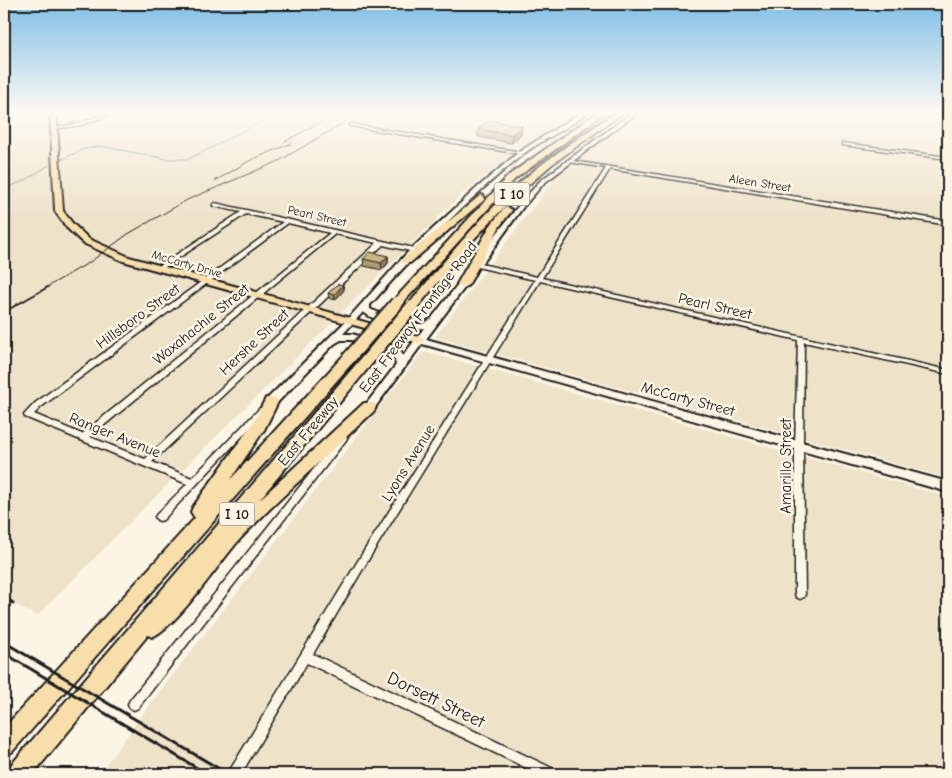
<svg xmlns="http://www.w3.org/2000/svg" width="952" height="778" font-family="'Comic Neue',sans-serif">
	<rect width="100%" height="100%" fill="#fcf5e5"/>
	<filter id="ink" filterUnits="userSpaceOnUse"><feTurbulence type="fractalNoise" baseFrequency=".02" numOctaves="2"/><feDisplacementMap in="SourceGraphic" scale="10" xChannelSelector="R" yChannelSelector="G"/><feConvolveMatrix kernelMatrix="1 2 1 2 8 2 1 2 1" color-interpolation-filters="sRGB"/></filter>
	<g filter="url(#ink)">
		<path fill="#eee2c8" d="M4,112H580L521,148L461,195L168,484L37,616L4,598Z
			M642,112H948V478L435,337L555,178L567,166L573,164Z
			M426,352L948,497V774H99L149,706L420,355Z"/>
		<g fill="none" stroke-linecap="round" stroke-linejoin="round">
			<path stroke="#5b8795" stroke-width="1" d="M60,160L84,149L100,146L167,159H189L280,112
				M4,189L26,180L49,165"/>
			<g stroke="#1c1c1c" stroke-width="3">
				<path id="minor" d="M109,112H115L82,125L54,129L52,128L80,123Z
					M351,124L521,152L523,153L521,154L350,126L349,125Z
					M843,143L948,157V159L842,145V143Z
					M567,160L948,221V225L610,169L542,278L948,370V374L804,342L803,446L805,594L804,597L800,599L796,597L795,594V446L798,340L540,281L370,557L313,654L556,770L558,774H539L307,663L241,774H228L230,770L364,551L535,280L477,267L474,265L477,263L537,277L606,168L569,162H567Z
					M215,203L414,248L417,250L414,252L383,245L152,462L192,478L260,408H266L267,410L163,520L160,521L157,520L155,517L157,514L187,484L25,417L24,415L35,403L283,222L246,214L160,270H156V268L241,212L213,206V204ZM288,223L330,233L82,434L34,414L41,407ZM335,234L377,243L145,459L90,437Z
					M343,435L346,436L347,438L346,440L138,708L134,710L130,708L128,704L130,700L340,436Z"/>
			</g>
			<g stroke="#1c1c1c" stroke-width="4">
				<path id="secondary" d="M582,112H588C568,129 542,139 522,155C466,200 417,252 370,305V309L400,322L410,324H422L431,319L465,275H471V279L426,339L948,482V492L422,344L373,410L369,411L364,407L396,365L393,353L388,350L352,340H341L334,344L275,405H267L266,402L267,399L347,320L407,253L478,187L519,152ZM363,312C378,323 406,333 424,328L403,356L400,350L394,346L352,334H343Z
					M633,112H638L544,183L523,207L480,267H474V263L519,205L540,181Z
					M931,112H948V115Z"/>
			</g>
			<g stroke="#1c1c1c" stroke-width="4">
				<path id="primary" d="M50,112H56L63,211L73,224L89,239L129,257L423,338L424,340L419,343L415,342L123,261L83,243L67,228L55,211Z"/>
			</g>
			<g stroke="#1c1c1c" stroke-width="4">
				<path id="motorway" d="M598,112H606L515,179L401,305H393L391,303L393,301L509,175Z
					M616,112H624L551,165L511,200L474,239L416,309H408L406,307L408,305C443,263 477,220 518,184C549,157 583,135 616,112Z
					M481,195L484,196V200L410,263H402L401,261L402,259Z
					M507,207L512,210L500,226L469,284L467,286H459L457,284L490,226L504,208Z
					M348,355L355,359L353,362L12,752L4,755V728L195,518L191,512L193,507L253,423L266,398H276L278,402L264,430L230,480L343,356Z
					M364,360L369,361L371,364L369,367L259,500L364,403H374L376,407L374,411C330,453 283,494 241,538C220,561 178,626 152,637L148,635L33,774H6L10,766L359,361Z"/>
			</g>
			<use href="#minor" fill="#fcf5e5" fill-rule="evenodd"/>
			<use href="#secondary" fill="#fcf5e5" fill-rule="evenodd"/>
			<use href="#primary" fill="#f8deab" fill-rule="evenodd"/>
			<use href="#motorway" fill="#f8deab" fill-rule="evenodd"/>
			<path stroke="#1c1c1c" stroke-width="1" d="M284,142L338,112
				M215,181L251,160L292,143
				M45,288L90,262L128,234L187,200L279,161L362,112"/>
			<path stroke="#1c1c1c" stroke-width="2" d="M4,312L48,287"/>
			<path stroke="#1c1c1c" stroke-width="3" d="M4,597L13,603
				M4,642L228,774
				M4,653L207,774"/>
			<g stroke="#1c1c1c" stroke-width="16" stroke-linecap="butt">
				<path id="motorway-bridge" d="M348,359L397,303
					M364,364L412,307"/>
			</g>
			<use href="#motorway-bridge" stroke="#f8deab" stroke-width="12"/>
		</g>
		<path fill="#af9b71" stroke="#1c1c1c" d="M522,126L521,134L512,143L478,137V129Z
			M388,256V263L382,270L364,266L363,259Z
			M343,285L344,290L335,300L329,298L328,293Z"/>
		<path fill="#8f7e5c" stroke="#1c1c1c" d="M522,126L521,134L512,143V135Z
			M388,256V263L382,270L381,263Z
			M343,285L344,290L335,300L334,295Z"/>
		<path fill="#ccb483" stroke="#1c1c1c" d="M489,120L522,126L512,135L478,129Z
			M370,252L388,256L381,263L363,259Z
			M338,284L343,285L334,295L328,293Z"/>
	</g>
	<linearGradient id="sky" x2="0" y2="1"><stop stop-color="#80bfe7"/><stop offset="0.51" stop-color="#fefaf3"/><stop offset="1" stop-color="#fefaf3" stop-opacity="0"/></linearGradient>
	<rect width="952" height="221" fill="url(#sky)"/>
	<g text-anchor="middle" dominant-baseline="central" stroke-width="5" stroke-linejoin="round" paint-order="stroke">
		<g font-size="12" fill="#1c1c1c" stroke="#fcf5e5">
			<text transform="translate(760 183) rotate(9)">Aleen Street</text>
			<text transform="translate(317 216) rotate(13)">Pearl Street</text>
			<text transform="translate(187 264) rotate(16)">McCarty Drive</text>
		</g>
		<g fill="#fcf5e5" stroke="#5f5d58" stroke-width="1">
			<rect x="494.5" y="182.5" width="35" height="23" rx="4"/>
			<rect x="219.5" y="502.5" width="35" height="23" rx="4"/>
		</g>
		<g font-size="14" font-weight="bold" fill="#1c1c1c">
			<text x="512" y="194">I 10</text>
			<text x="237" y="514">I 10</text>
		</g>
		<g font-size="15" fill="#1c1c1c" stroke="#fcf5e5">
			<text transform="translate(715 306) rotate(13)">Pearl Street</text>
			<text transform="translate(138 316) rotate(-36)">Hillsboro Street</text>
			<text transform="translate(418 317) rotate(-53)">East Freeway Frontage Road</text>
			<text transform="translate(201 324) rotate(-39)">Waxahachie Street</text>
			<text transform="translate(254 342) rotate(-43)">Hershe Street</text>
			<text transform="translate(688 399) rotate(15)">McCarty Street</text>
			<text transform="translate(308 431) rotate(-50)">East Freeway</text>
			<text transform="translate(115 435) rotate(22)">Ranger Avenue</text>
			<text transform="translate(408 463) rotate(-58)">Lyons Avenue</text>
			<text transform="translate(786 466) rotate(-90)">Amarillo Street</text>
		</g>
		<g font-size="18" fill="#1c1c1c" stroke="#fcf5e5">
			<text transform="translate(436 700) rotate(26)">Dorsett Street</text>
		</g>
	</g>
	<rect width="952" height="778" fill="none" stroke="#fcf5e5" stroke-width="20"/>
	<rect x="10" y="10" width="932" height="758" fill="none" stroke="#1c1c1c" stroke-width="2" filter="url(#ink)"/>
</svg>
